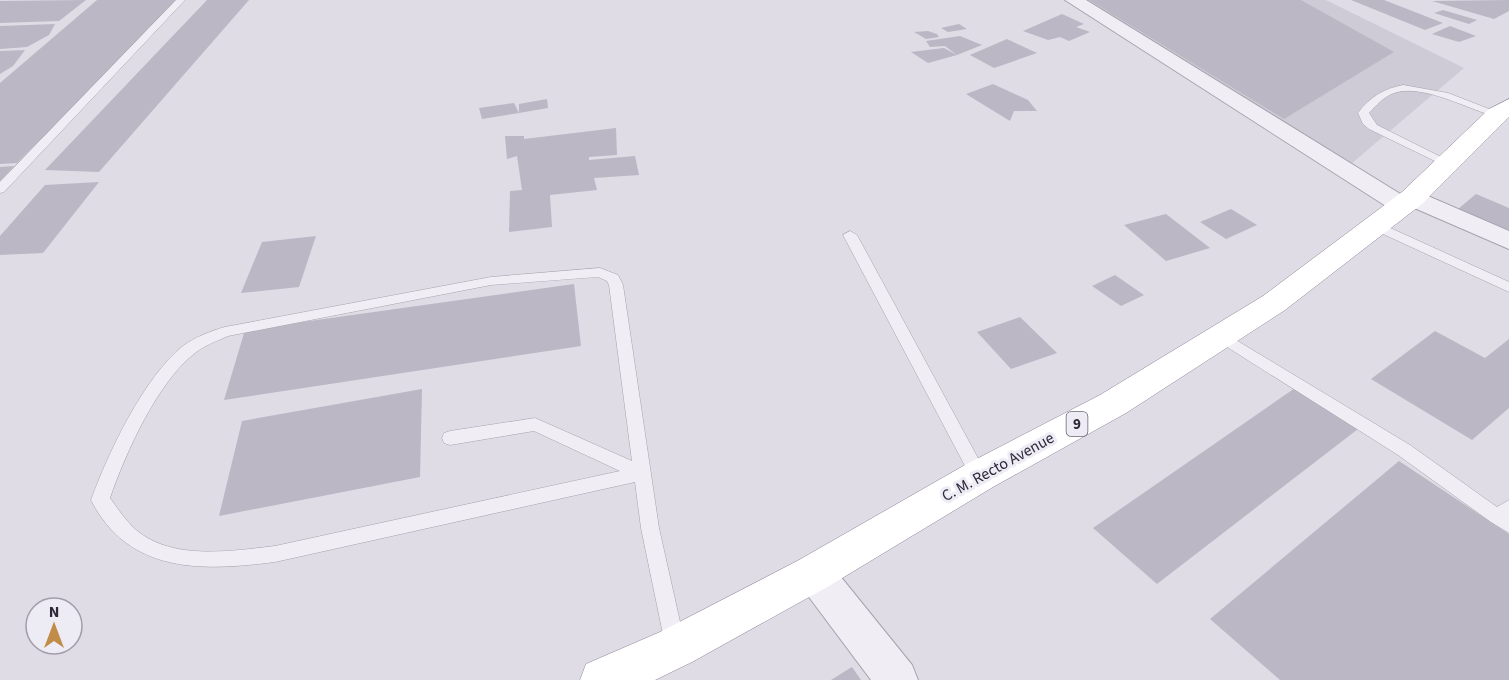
<svg xmlns="http://www.w3.org/2000/svg" width="1509" height="680" font-family="'Source Sans 3',sans-serif">
	<rect width="100%" height="100%" fill="#dfdce5"/>
	<path fill="#cecbd6" d="M1082,0H1326L1464,68L1351,164Z"/>
	<path fill="#bbb7c4" d="M86,0L59,21L0,23V1Z
		M97,0H178L17,163L0,164V83Z
		M207,0H249L99,172L45,170Z
		M1089,0H1301L1394,52L1284,119Z
		M1351,0H1384L1443,23L1425,30Z
		M1509,0V11L1494,19L1432,1Z
		M1443,10L1477,20L1469,24L1434,13Z
		M1062,14L1084,24L1076,27L1090,32L1069,41L1060,37L1048,40L1023,31Z
		M55,24L49,35L27,47L0,49V26Z
		M959,24L967,29L948,32L941,28Z
		M1450,26L1476,36L1459,42L1432,34Z
		M928,31L937,34L939,37L926,39L914,32Z
		M960,36L982,45L957,55L945,46L930,47L926,41Z
		M1007,39L1037,53L994,68L970,55Z
		M944,48L957,55L928,63L911,52Z
		M25,50L13,66L0,74V51Z
		M993,84L1028,100L1037,111H1014L1010,121L966,94Z
		M547,99L548,108L519,113V104Z
		M514,103L519,113L482,119L479,108Z
		M616,128L617,155L589,157V160L635,156L639,175L594,178L597,190L550,195L552,227L509,232L510,191L522,190L517,156L507,159L505,136H524V139Z
		M14,166L0,181V167Z
		M99,182L43,253L0,255V236L45,185Z
		M1476,194L1509,208V231L1458,209Z
		M1231,209L1257,225L1226,239L1200,222Z
		M1166,214L1210,248L1166,261L1124,225Z
		M316,236L299,287L241,293L262,242Z
		M1115,275L1144,295L1121,306L1092,286Z
		M574,284L581,346L224,400L245,330Z
		M1020,317L1057,353L1011,369L977,332Z
		M1435,331L1485,358L1509,339V408L1472,440L1371,379Z
		M1295,388L1358,429L1157,584L1093,528Z
		M422,389L420,477L219,516L242,421Z
		M1399,461L1509,534V680H1280L1210,619Z
		M852,667L861,680H831Z"/>
	<g fill="none" stroke-linecap="round" stroke-linejoin="round">
		<g stroke="#a6a2ae" stroke-width="1">
			<path id="service" d="M176,0H185L4,192L0,193V182Z
				M1403,85L1448,93L1502,114L1497,117C1469,110 1423,83 1394,93C1384,96 1376,106 1369,113L1377,125L1453,163L1447,167L1443,165L1369,129L1363,124L1358,113C1370,97 1383,89 1403,85Z
				M1375,221L1509,282V292L1370,228L1369,225L1370,222Z
				M850,231L857,235L985,471L988,476L985,481L979,483L973,481L843,235Z
				M600,268L618,275L623,285L659,528L685,644L682,651L675,654L668,651L665,644L641,528L635,482L275,562C204,571 129,575 91,500C108,453 144,377 183,346C195,337 211,331 225,327L491,277ZM598,277L607,281L609,285L632,461L535,418L450,431L444,433L442,438L444,443L450,445L534,431L620,471L275,546C231,551 173,561 136,530C126,521 118,509 110,498C125,454 158,381 195,353C205,345 217,341 228,336L491,285Z
				M1221,331L1410,445L1497,507L1509,500V533L1491,522L1398,455L1216,340L1214,336L1216,332Z"/>
		</g>
		<g stroke="#a6a2ae" stroke-width="2">
			<path id="minor" d="M1065,0H1086L1402,195L1412,191L1421,193L1509,231V249L1412,207L1410,210L1401,212L1392,210Z
				M814,556L828,561L912,665L918,680H871L800,585L795,573L800,561Z"/>
		</g>
		<g stroke="#8c859a" stroke-width="1">
			<path id="trunk" d="M1509,99V117L1422,204L1285,310L1126,413L993,487L829,586L692,662L655,680H580L586,664L660,632L799,560L965,465L1100,395L1263,296L1402,192L1489,109Z"/>
		</g>
		<use href="#service" fill="#f0eef4" fill-rule="evenodd"/>
		<use href="#minor" fill="#f0eef4" fill-rule="evenodd"/>
		<use href="#trunk" fill="#fff" fill-rule="evenodd"/>
	</g>
	<g text-anchor="middle" dominant-baseline="central" stroke-width="6" stroke-linejoin="round" paint-order="stroke">
		<rect fill="#edebf3" stroke="#676272" stroke-width="1.5" x="1066.5" y="412" width="21" height="24" rx="4.5"/>
		<g font-size="15" font-weight="bold" fill="#2e273a">
			<text x="1077" y="424">9</text>
		</g>
		<g font-size="16" fill="#2e273a" stroke="#edebf3">
			<text transform="translate(998 467) rotate(-29)">C. M. Recto Avenue</text>
		</g>
	</g>
	<g transform="translate(54 626)"><circle r="28" fill="#edebf3" stroke="#a19da9" stroke-width="1.5"/>
	<path d="M0-4.5L10 22L0 15L-10 22Z" fill="#c18c4a"/>
	<text y="-9" font-size="16" font-weight="bold" text-anchor="middle" fill="#2e273a">N</text>
	</g>
</svg>
